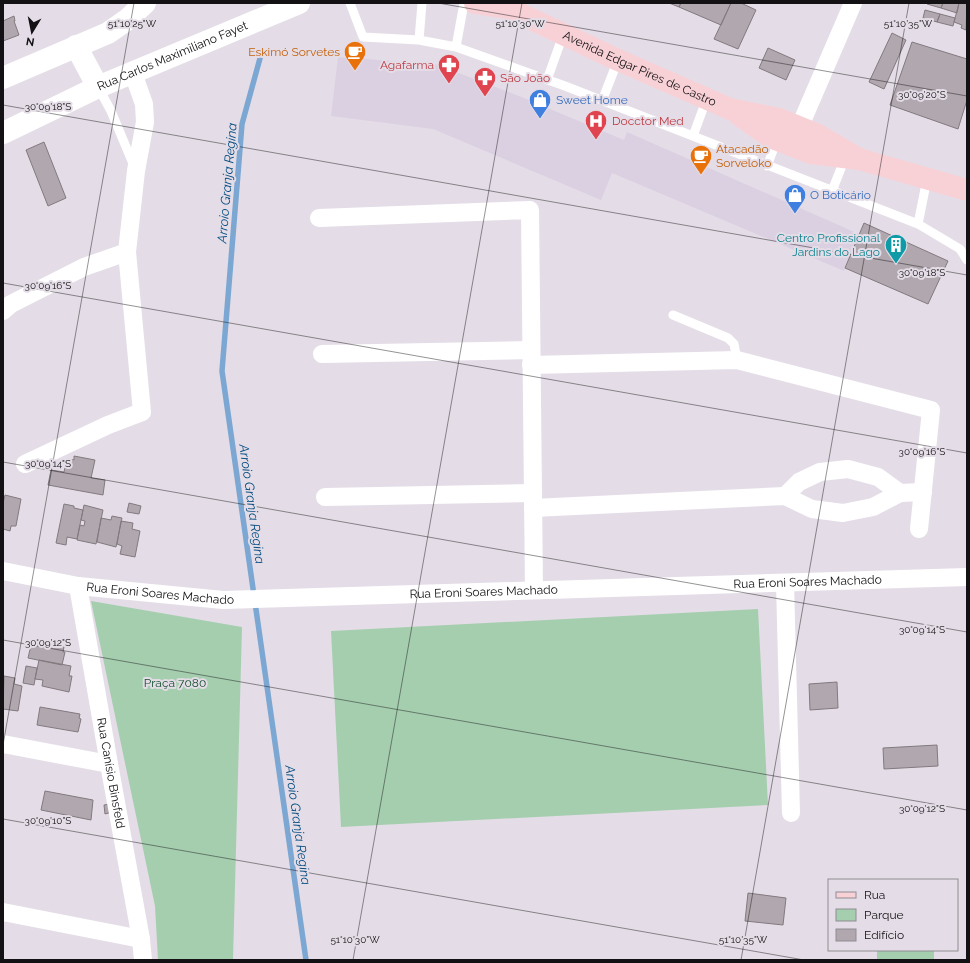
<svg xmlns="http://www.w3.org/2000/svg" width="970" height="963" font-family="Raleway,sans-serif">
	<rect width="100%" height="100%" fill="#e4dde7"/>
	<path fill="#dbd0e1" d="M338,57L435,64L519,96L624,140L627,132L859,234L844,271L612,173L601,200L433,129L331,116Z"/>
	<path fill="#a5ceaf" d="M91,601L242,627L233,960H158L155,906Z
		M758,609L768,805L341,827L331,631Z
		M877,950H934V960H877Z"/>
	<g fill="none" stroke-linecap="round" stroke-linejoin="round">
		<path stroke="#7ca7d2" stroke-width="5.5" d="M262,51L242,124L222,371L306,960"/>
	</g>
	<path fill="#b1a7ae" stroke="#837a80" d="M669,3H681L679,7Z
		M681,3H731L721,25L679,7Z
		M731,3H741L756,10L738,49L714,39Z
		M927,3H943L941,8L927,4Z
		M943,3H959L957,13L941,8Z
		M959,3H967L966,30L961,28L962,25L954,22Z
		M925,10L940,14L937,22L923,18Z
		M940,14L955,18L953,26L937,22Z
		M14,16L15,21H14L19,35L3,41V21Z
		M892,33L906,40L884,89L869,82Z
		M912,42L967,59V100L958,129L890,105Z
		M768,48L795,60L786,80L759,68Z
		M44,142L66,198L48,206L26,150Z
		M864,223L948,261L928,304L845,268Z
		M74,456L95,460L91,478L105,480L103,495L48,485L51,470L64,472L67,459L74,460Z
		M5,495L21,499L16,526H11L10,531L3,529V503Z
		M129,503L141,506L139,514L127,512Z
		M64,504L74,506V508L83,510L77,539L67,537L66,545L56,543Z
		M84,505L103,510L96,544L77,540L80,525L84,526L85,521L81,520Z
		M112,516L122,518L116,547L97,542L101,518L111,520Z
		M121,521L133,523L132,529L140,531L135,557L120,554L122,546L117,544Z
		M32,641L64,647L63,652H65L62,665L28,658Z
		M39,660L71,666L69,676H72L69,692L42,686L43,680L35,679Z
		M26,666L37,668L34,685L23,683Z
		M4,676L15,678L14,684L22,686L18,711L3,709Z
		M837,682L838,708L810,710L809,684Z
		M40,707L80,714L79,718L81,719L78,732L37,725Z
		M937,745L938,766L884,769L883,748Z
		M45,791L93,800L91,820L41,810Z
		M111,804L112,812L105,814L104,805Z
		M748,893L786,898L783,925L745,921Z"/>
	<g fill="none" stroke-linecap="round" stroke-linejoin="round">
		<path stroke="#fff" stroke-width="9" d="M350,3L363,37L419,40L456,47L565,86L918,224L960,249L967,260
			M419,40L422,3
			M456,47L464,3
			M547,80L563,35
			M98,87L111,111L134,166
			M602,101L618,60
			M693,136L707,98
			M767,166L777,140
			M832,191L845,158
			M918,224L927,179
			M673,315L728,338L734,344L737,360"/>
		<g stroke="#fff" stroke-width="18">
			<path d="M794,140L853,3"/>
			<path d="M319,218L530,210L534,590"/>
			<path d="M3,311L11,304L84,267L127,252"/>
			<path d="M322,354L531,350"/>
			<path d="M531,365L737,360L931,410L919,529"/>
			<path d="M25,464L108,425L142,412L127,252L136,171L145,122L144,104L133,73"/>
			<path d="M785,496L799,482L820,472L848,469L878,477L900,493"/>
			<path d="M325,497L533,493"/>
			<path d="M533,508L785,496L812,509L843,513L873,507L900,493L923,492"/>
			<path id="s1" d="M3,571L78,586L223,600L967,577"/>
			<path d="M785,583L791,813"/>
			<path id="s2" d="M78,586L109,764L141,939L143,960"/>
			<path d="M3,744L109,764"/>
			<path d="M3,912L141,939"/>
		</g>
		<g stroke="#fff" stroke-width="22">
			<path d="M76,46L98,87"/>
			<path d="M3,78L108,33L128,19L145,3"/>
			<path id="s3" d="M3,133L98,87L299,3"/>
		</g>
		<g stroke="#f8d1d6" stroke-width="22">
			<path d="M475,3L507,8"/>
			<path id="s4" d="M497,3L618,60L730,109L779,119L818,135L859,159"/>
			<path d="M738,114L770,137L811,153L859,159L967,190"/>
		</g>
	</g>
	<path fill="none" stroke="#131114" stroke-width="1" stroke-opacity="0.45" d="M438,3L967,96M3,105L967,275M3,283L967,453M3,462L967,632M3,640L967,810M3,745L134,3M3,819L804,960M353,960L522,3M741,960L909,3"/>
	<defs>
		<g id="cafe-pin" transform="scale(1.15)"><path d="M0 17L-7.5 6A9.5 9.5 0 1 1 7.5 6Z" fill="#e8710a" stroke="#e4dde7"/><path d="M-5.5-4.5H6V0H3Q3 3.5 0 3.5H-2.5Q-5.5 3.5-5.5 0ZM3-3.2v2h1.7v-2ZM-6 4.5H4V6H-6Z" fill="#fff"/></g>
		<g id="pharmacy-pin" transform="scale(1.15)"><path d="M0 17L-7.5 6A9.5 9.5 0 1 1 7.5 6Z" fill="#e0444e" stroke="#e4dde7"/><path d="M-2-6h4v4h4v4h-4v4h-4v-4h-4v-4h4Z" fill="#fff"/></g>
		<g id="shop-pin" transform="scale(1.15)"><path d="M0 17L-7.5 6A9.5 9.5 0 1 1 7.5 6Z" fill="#3f7fe0" stroke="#e4dde7"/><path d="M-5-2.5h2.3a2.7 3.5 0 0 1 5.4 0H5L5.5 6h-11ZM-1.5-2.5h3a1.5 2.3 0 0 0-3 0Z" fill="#fff"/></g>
		<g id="hospital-pin" transform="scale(1.15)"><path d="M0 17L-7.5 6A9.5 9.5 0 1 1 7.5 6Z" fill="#e0444e" stroke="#e4dde7"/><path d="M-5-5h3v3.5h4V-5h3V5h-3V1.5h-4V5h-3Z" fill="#fff"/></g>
		<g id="building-pin" transform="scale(1.15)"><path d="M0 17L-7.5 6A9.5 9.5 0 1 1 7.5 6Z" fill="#0f9aa8" stroke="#e4dde7"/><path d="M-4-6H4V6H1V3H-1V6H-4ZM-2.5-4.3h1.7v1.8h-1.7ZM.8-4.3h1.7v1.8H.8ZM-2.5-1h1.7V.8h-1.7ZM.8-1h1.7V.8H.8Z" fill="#fff"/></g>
	</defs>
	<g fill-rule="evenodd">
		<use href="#cafe-pin" x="355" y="52"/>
		<use href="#pharmacy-pin" x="449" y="65"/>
		<use href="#pharmacy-pin" x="485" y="78"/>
		<use href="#shop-pin" x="540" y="100"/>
		<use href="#hospital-pin" x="596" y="121"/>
		<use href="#cafe-pin" x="701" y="156"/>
		<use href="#shop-pin" x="795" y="195"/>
		<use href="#building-pin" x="896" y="245"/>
	</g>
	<g text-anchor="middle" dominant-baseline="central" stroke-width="4" stroke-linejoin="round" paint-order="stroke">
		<g font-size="12" fill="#c56008" stroke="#e4dde7" text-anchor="end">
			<text x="340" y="52">Eskimó Sorvetes</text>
			<text x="716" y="149" text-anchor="start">Atacadão<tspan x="716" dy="14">Sorveloko</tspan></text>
		</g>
		<g font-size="12" fill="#131114" stroke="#e4dde7">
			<text stroke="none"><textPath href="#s3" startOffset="186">Rua Carlos Maximiliano Fayet</textPath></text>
			<text stroke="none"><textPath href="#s4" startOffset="157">Avenida Edgar Pires de Castro</textPath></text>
			<text stroke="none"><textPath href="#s1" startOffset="807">Rua Eroni Soares Machado</textPath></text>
			<text stroke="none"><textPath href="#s1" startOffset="483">Rua Eroni Soares Machado</textPath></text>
			<text stroke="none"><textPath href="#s1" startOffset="159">Rua Eroni Soares Machado</textPath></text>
			<text stroke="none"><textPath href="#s2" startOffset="190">Rua Canísio Binsfeld</textPath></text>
		</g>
		<g font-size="12" fill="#be3a42" stroke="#e4dde7" text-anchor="start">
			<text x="434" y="65" text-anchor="end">Agafarma</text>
			<text x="500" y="78">São João</text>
			<text x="612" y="121">Docctor Med</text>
		</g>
		<g font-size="12" fill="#366cbe" stroke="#e4dde7" text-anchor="start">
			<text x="556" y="100">Sweet Home</text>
			<text x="810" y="195">O Boticário</text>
		</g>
		<g font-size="12" fill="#0d838f" stroke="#e4dde7" text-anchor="end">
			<text x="880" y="238">Centro Profissional<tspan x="880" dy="14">Jardins do Lago</tspan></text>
		</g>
		<g font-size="12" fill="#114e29" stroke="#e4dde7">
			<text x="175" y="683">Praça 7080</text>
		</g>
		<g font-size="13" font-style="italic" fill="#034b80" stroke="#e4dde7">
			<text transform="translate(227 183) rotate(-85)">Arroio Granja Regina</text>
			<text transform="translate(252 504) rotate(82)">Arroio Granja Regina</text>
			<text transform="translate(298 825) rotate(82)">Arroio Granja Regina</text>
		</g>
	</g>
	<g font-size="10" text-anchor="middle" fill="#131114" stroke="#e4dde7" stroke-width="4" stroke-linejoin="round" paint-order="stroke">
		<text x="132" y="27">51°10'25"W</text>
		<text x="520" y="27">51°10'30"W</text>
		<text x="908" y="27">51°10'35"W</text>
		<text x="922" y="98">30°09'20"S</text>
		<text x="48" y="110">30°09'18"S</text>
		<text x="922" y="276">30°09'18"S</text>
		<text x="48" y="289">30°09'16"S</text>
		<text x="922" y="455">30°09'16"S</text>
		<text x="48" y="467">30°09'14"S</text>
		<text x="922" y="633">30°09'14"S</text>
		<text x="48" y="646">30°09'12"S</text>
		<text x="922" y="812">30°09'12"S</text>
		<text x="48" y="824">30°09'10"S</text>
		<text x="355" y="943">51°10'30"W</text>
		<text x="743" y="943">51°10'35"W</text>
	</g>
	<rect width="970" height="963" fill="none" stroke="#131114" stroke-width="8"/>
	<rect x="828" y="879" width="130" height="72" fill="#e4dde7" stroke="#908b93"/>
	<rect x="836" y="892" width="20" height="6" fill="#f8d1d6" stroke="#908b93"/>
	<text x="864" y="899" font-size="12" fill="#131114">Rua</text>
	<rect x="836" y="909" width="20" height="12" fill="#a5ceaf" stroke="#908b93"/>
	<text x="864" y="919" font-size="12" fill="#131114">Parque</text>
	<rect x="836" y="929" width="20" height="12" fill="#b1a7ae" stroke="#908b93"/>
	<text x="864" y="939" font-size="12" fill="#131114">Edifício</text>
	<g transform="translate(32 32) rotate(190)" stroke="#e4dde7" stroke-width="3" paint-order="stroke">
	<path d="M0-3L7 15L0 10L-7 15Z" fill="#131114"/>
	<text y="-6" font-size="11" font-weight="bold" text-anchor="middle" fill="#131114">N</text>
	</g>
</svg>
